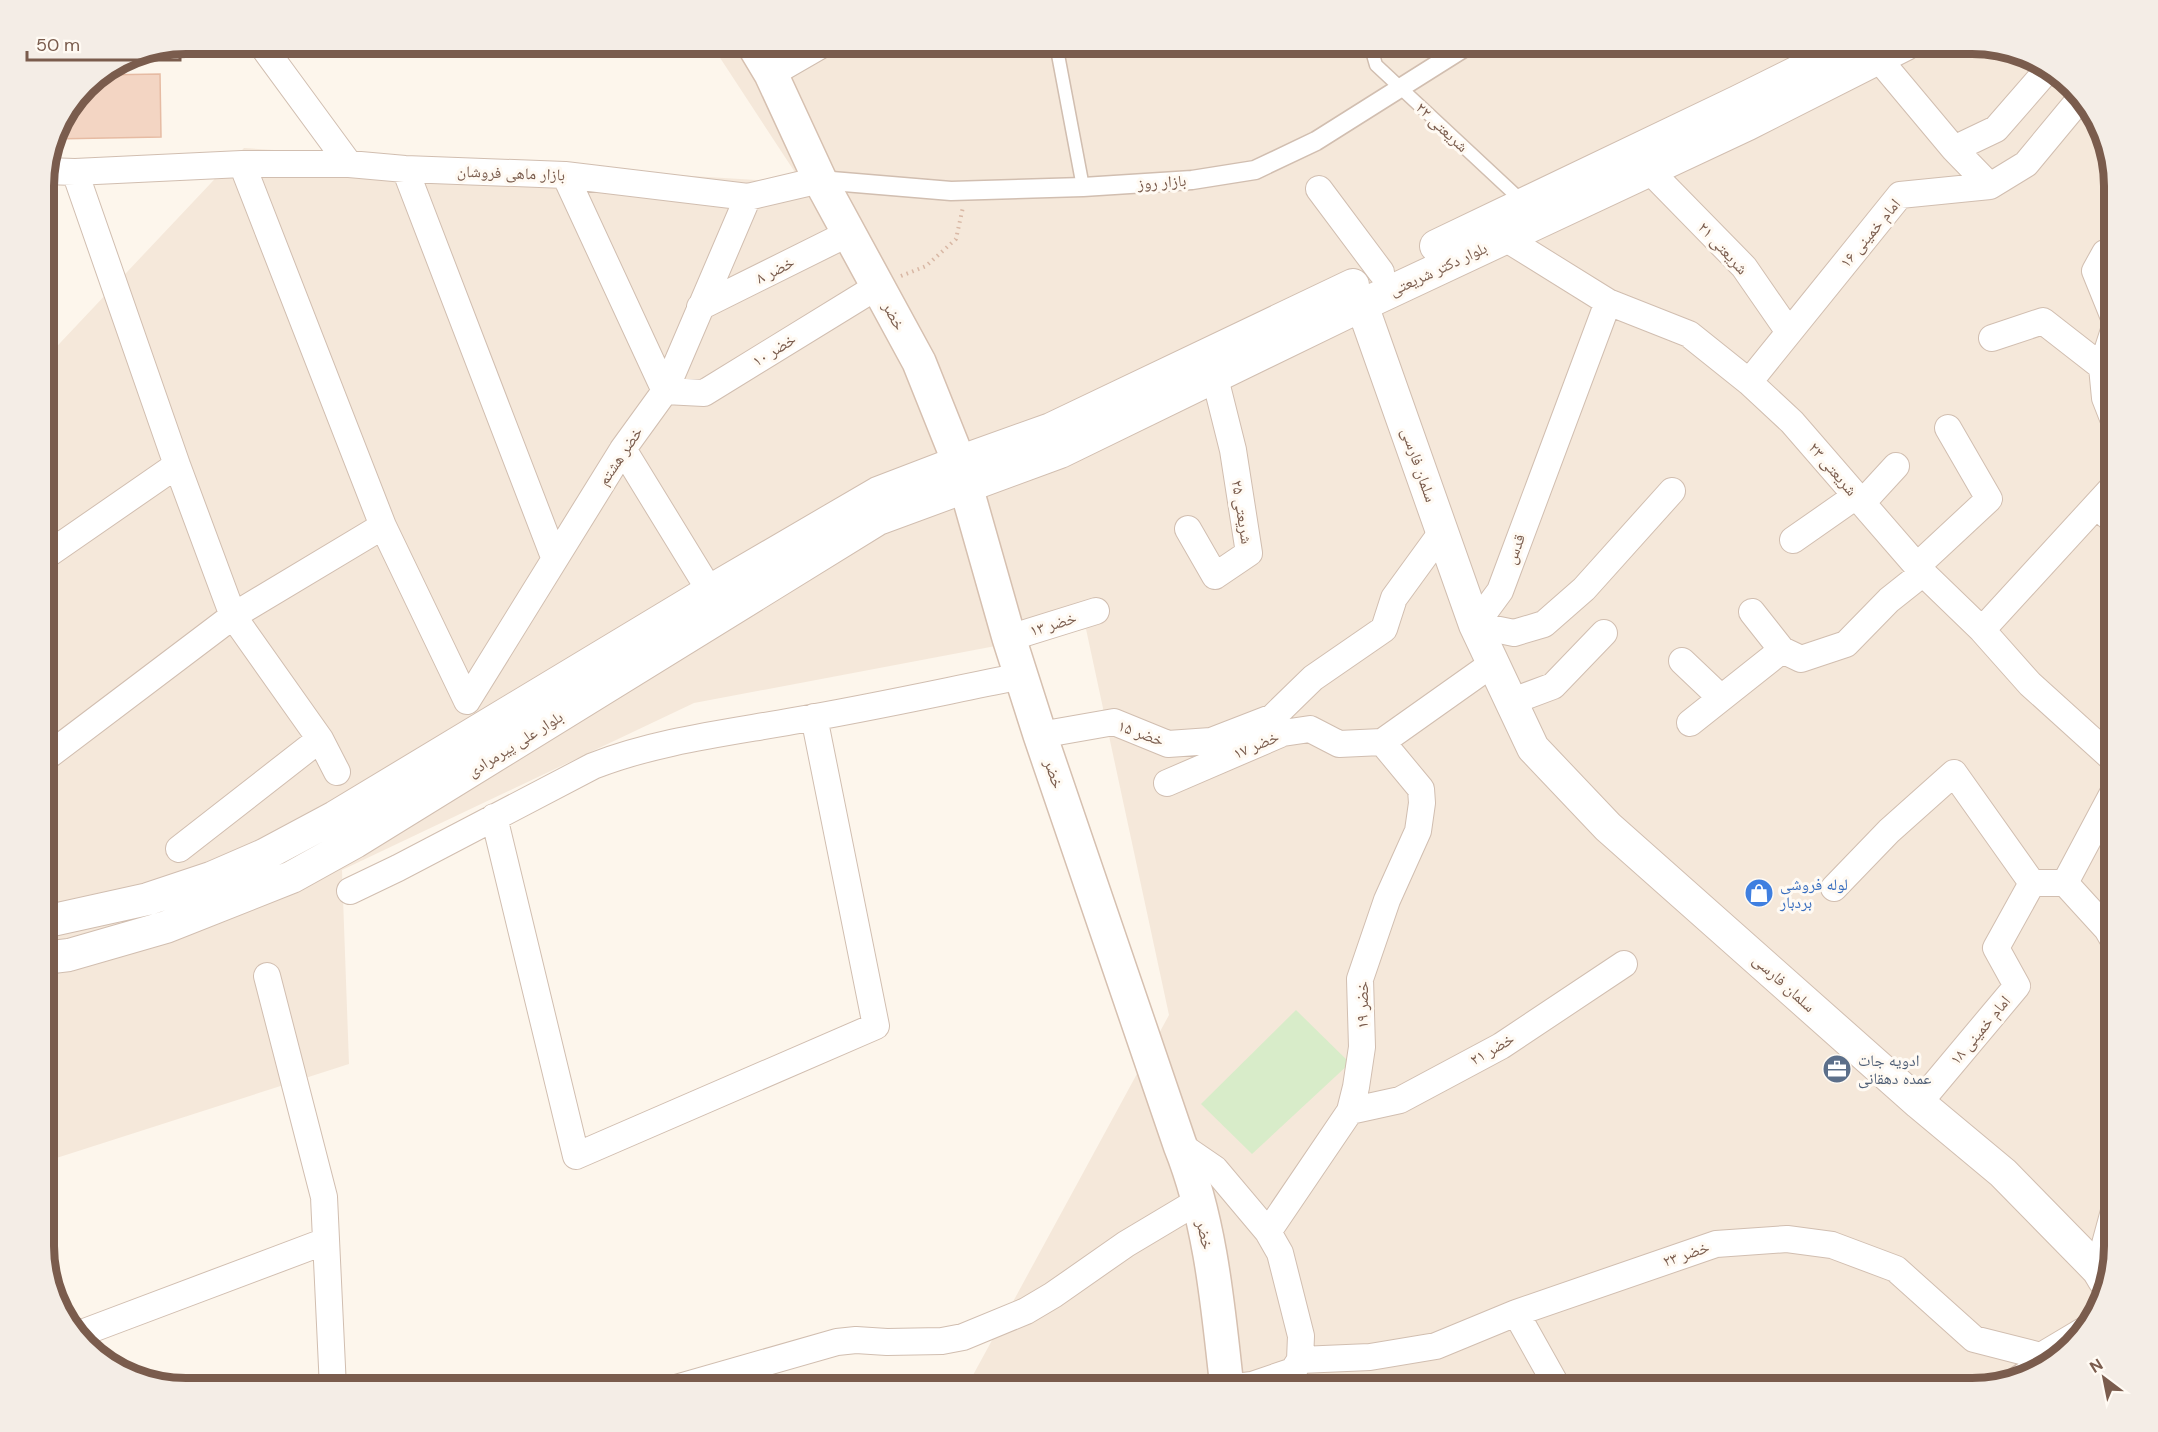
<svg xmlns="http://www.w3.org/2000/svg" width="2158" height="1432" font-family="'DM Sans','Noto Naskh Arabic',sans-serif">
	<rect width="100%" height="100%" fill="#fdf6ec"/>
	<path fill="#f5e8da" d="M711,44H1972L2051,68L2100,123L2114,186V1246L2090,1325L2035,1374L1972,1388H966L1169,1015L1086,629L694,703L342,870L349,1064L44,1162V360L244,148L802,183Z"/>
	<path fill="#d8ecc9" d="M1296,1010L1350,1063L1252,1154L1201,1104Z"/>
	<path fill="#f3d5c3" stroke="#e6bba3" stroke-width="1.5" d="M160,74L161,137L53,139L55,131L86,85L101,75Z"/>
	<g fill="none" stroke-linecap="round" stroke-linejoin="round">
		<g stroke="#d1beb0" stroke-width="15">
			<path id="service" d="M1056,44L1083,187
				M1370,44L1376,65L1523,202
				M2006,1380L2040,1356"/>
		</g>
		<g stroke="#d1beb0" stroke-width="21">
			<path id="pedestrian" d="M820,180L951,191L1083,187L1192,180L1255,170L1316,141L1470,44"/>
		</g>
		<g stroke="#d1beb0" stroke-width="28">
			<path id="minor" d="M261,44L349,164L405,169L565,175L748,197L820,180
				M1877,57L1954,149L1990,186
				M771,74L823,44
				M1954,149L1996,129L2050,67
				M242,164L383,526L467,701
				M405,169L554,557
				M1649,170L1744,267L1789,332
				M45,171L75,172L242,164H349
				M75,172L177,465L233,616L320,739L337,772
				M565,175L665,391L704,393L878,286
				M1319,189L1381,272
				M1505,238L1608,302L1689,334L1749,382L1792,422L1923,573L1982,630L2030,684L2114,760
				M2105,253L2095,271L2114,318
				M1608,302L1500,591L1475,625L1514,633L1544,624L1584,589L1672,491
				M700,307L849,233
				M2114,330L2102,367L2105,398L2114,421
				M1992,338L2043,321L2102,367
				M1749,382L1900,195L1990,186L2026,164L2079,100
				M623,449L710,591
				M1862,503L1896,466
				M2096,506L2114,521
				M1188,529L1215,576L1249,553L1233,450L1215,378
				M1793,540L1856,496
				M44,557L177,465
				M1917,566L1989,499L1948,428
				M1752,612L1782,650
				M1982,630L2114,486
				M1009,638L1096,611
				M1682,661L1721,698
				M467,701L623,449L665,391L748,197
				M1510,702L1553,686L1604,633
				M1690,723L1782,650L1801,659L1846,644L1889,600L1923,573
				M1040,735L1114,722L1168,744L1211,741L1273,717L1313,678L1384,629L1394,598L1442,532
				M1382,742L1492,664
				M44,759L233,616L383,526
				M1167,783L1283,733L1310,729L1339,744L1382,742
				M494,817L576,1156L876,1026L814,717
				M179,849L320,739
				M2065,883L2107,929L2114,941
				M1834,888L1889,831L1954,773L2032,883
				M350,891L398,868L593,766C657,741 726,733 793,721C870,708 946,691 1022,676
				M267,976L324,1197L333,1388
				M1919,1103L2017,986L1996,948L2032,883H2065L2114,791
				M1350,1111L1400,1100L1501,1046L1624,964
				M1180,1145L1215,1169L1268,1232L1280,1253L1301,1336L1300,1360L1293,1371L1252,1385L1227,1388
				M1268,1232L1350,1111L1356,1087L1362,1047L1360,979L1387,900L1418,831L1422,803L1421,789L1382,742
				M2098,1270L2114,1211
				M1516,1313L1558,1388
				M79,1334L326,1241
				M1300,1360L1370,1357L1436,1346L1516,1313L1716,1244L1787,1239L1832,1245L1896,1269L1974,1339L2041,1356L2083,1331
				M676,1388L837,1342L856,1340L887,1342L942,1341L963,1337L1026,1311L1053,1295L1126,1244L1198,1201"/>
		</g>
		<g stroke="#d1beb0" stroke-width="34">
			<path id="tertiary" d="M1436,246L1737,102L1854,44
				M1362,305L1475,625L1533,748L1608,827L1919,1103L2003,1173L2098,1270L2104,1280
				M44,922L148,899L211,878L264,855L335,817L710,591L878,493L959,462L1051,429L1353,285
				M44,958L69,955L166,927L292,877L355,842L878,519L1060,452L1362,305L1748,124L1906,44"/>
		</g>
		<g stroke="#d6c0b0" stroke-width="36">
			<path id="secondary" d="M753,44L771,74L820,180L919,362L959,462L1009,638L1040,735L1180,1145C1211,1222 1218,1307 1227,1388"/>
		</g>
		<path stroke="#d9b8a5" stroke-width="4" stroke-dasharray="1.5 4.5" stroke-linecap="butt" d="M901,276L926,266L956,239L963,207"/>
		<use href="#service" stroke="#fff" stroke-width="12"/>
		<use href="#pedestrian" stroke="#fff" stroke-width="18"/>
		<use href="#minor" stroke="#fff" stroke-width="26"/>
		<use href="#tertiary" stroke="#fff" stroke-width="32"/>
		<use href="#secondary" stroke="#fff" stroke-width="33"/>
	</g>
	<defs>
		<g id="shop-disc" transform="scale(1.5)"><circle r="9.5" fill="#3f7fe0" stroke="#fffaf3"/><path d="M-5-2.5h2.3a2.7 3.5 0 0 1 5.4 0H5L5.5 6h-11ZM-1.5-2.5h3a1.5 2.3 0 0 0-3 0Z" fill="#fff"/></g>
		<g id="office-disc" transform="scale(1.5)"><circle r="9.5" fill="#5c6f8a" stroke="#fffaf3"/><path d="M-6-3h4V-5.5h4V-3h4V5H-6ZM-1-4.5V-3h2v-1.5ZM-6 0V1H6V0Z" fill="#fff"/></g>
	</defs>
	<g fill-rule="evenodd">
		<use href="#shop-disc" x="1759" y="893"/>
		<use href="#office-disc" x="1837" y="1069"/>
	</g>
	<g text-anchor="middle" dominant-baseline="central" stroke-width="6" stroke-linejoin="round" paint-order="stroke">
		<g font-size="16" fill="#7a5c4d" stroke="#fffaf3">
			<text transform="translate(1442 127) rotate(43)">شریعتی ۲۲</text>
			<text transform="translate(511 173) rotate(2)">بازار ماهی فروشان</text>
			<text transform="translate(1162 182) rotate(-4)">بازار روز</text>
			<text transform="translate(1870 233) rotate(-50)">امام خمینی ۱۶</text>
			<text transform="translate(1723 248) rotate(47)">شریعتی ۲۱</text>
			<text transform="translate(1438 269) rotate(-25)">بلوار دکتر شریعتی</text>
			<text transform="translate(775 270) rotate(-27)">خضر ۸</text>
			<text transform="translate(894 316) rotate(62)">خضر</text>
			<text transform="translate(774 350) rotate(-32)">خضر ۱۰</text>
			<text transform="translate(620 456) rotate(-56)">خضر هشتم</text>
			<text transform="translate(1419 465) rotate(71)">سلمان فارسی</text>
			<text transform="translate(1833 469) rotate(49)">شریعتی ۲۳</text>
			<text transform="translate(1242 512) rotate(81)">شریعتی ۲۵</text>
			<text transform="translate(1515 549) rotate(-70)">قدس</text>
			<text transform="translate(1053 624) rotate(-17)">خضر ۱۳</text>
			<text transform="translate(1141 733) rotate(20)">خضر ۱۵</text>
			<text transform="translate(515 744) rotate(-32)">بلوار علی پیرمرادی</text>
			<text transform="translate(1256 745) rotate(-23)">خضر ۱۷</text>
			<text transform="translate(1054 774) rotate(71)">خضر</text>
			<text transform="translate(1784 983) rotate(42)">سلمان فارسی</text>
			<text transform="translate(1362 1005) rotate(-90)">خضر ۱۹</text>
			<text transform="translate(1980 1030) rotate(-50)">امام خمینی ۱۸</text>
			<text transform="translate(1492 1049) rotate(-30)">خضر ۲۱</text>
			<text transform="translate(1205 1235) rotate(77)">خضر</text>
			<text transform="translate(1686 1254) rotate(-19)">خضر ۲۳</text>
		</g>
		<g font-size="16" fill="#366cbe" stroke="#fffaf3" text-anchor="start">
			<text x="1780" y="884">لوله فروشی<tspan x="1780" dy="18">بردبار</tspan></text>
		</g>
		<g font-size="16" fill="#4e5e75" stroke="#fffaf3" text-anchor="start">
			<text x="1858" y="1060">ادویه جات‌<tspan x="1858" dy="18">عمده ‌دهقانی</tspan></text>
		</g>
	</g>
	<path d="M0 0H2158V1432H0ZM186 54H1972A132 132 0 0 1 2104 186V1246A132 132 0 0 1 1972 1378H186A132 132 0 0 1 54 1246V186A132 132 0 0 1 186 54Z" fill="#f4ede6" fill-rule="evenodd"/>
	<path fill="none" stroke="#7a5c4d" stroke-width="8" d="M186 54H1972A132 132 0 0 1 2104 186V1246A132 132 0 0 1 1972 1378H186A132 132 0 0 1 54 1246V186A132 132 0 0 1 186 54Z"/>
	<g transform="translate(2104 1378) rotate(328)" stroke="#fffaf3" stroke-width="4.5" paint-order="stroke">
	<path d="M0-4.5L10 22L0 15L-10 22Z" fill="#7a5c4d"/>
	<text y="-9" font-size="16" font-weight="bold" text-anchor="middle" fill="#7a5c4d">N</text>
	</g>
	<path d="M27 51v9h153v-9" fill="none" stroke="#7a5c4d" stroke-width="3"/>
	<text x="36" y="51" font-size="18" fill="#7a5c4d" stroke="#fffaf3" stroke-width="4.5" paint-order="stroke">50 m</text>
</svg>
